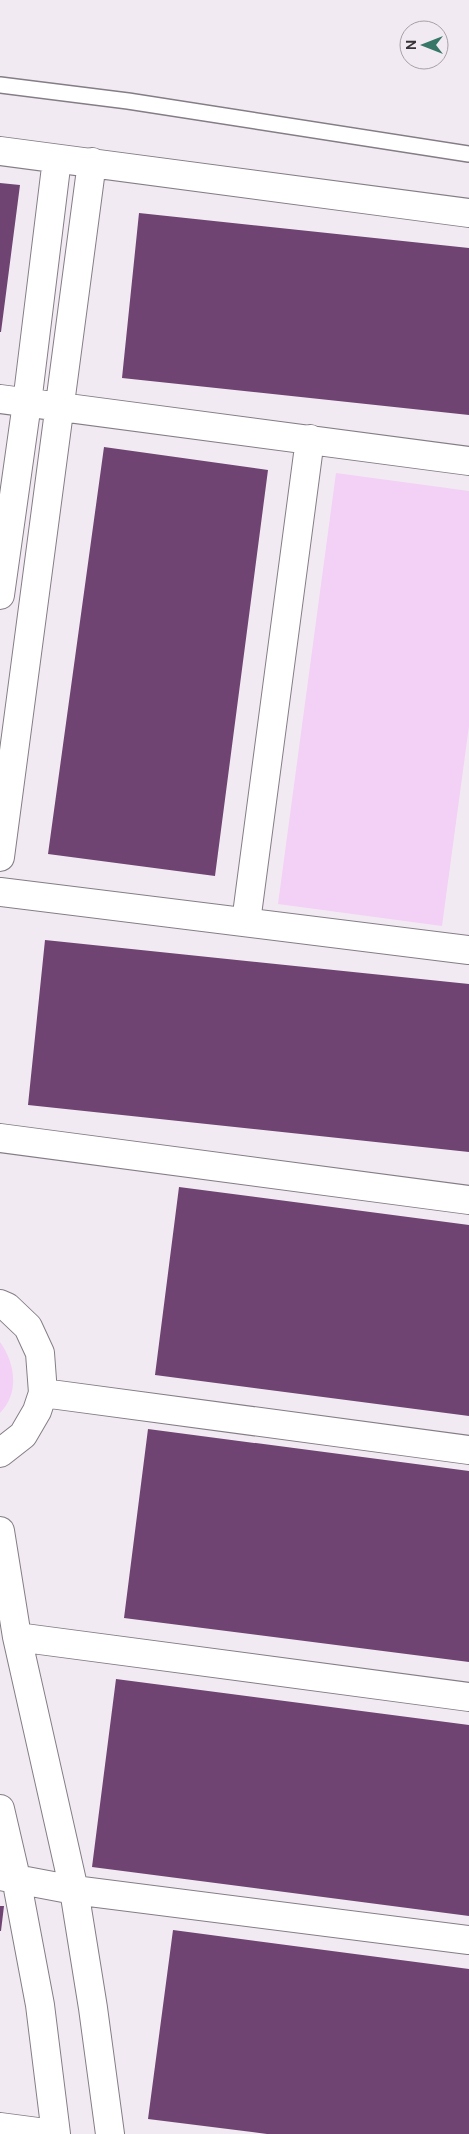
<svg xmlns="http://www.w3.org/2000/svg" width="469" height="2134" font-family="'DM Sans',sans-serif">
	<rect width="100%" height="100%" fill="#f2eaf2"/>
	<path fill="#f3d0f5" d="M336,473L469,491V726L442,926L278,904Z
		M0,1342C15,1363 20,1392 0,1413Z"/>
	<path fill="#6f4472" d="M0,183L20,185L1,332H0Z
		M139,213L469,248V415L122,378Z
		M104,447L268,470L215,876L48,854Z
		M45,940L469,984V1152L28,1105Z
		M179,1187L469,1225V1416L155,1375Z
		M148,1429L469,1471V1662L124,1618Z
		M116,1679L469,1725V1916L92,1867Z
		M0,1906H4L1,1931H0Z
		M173,1930L469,1969V2134H267L148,2119Z"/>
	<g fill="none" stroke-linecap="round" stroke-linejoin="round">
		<g stroke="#847d85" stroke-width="18">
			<path id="service" d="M0,85L128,101L469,154"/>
		</g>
		<g stroke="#847d85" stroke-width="30">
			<path id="minor" d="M0,151L469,213
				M0,399L469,461
				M0,595L27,403L57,159
				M0,857L92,162
				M0,892L469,950
				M246,922L310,439
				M0,1138L469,1200
				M0,1304L7,1307L28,1327L40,1353L43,1393L37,1411L23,1435L0,1453
				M43,1393L469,1450
				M0,1531L17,1637L74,1890L93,2008L110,2134
				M17,1637L469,1697
				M0,1809L16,1878L40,2005L56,2134
				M0,1876L74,1890L469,1940
				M0,2127L53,2134"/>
		</g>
		<use href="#service" stroke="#fff" stroke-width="15"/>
		<use href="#minor" stroke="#fff" stroke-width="28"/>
	</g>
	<g transform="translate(424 45) rotate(270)"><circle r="24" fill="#f2eaf2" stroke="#a7a1a7"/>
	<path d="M0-4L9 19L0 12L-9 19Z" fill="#367767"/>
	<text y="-8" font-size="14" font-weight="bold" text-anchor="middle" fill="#363336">N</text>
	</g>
</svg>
